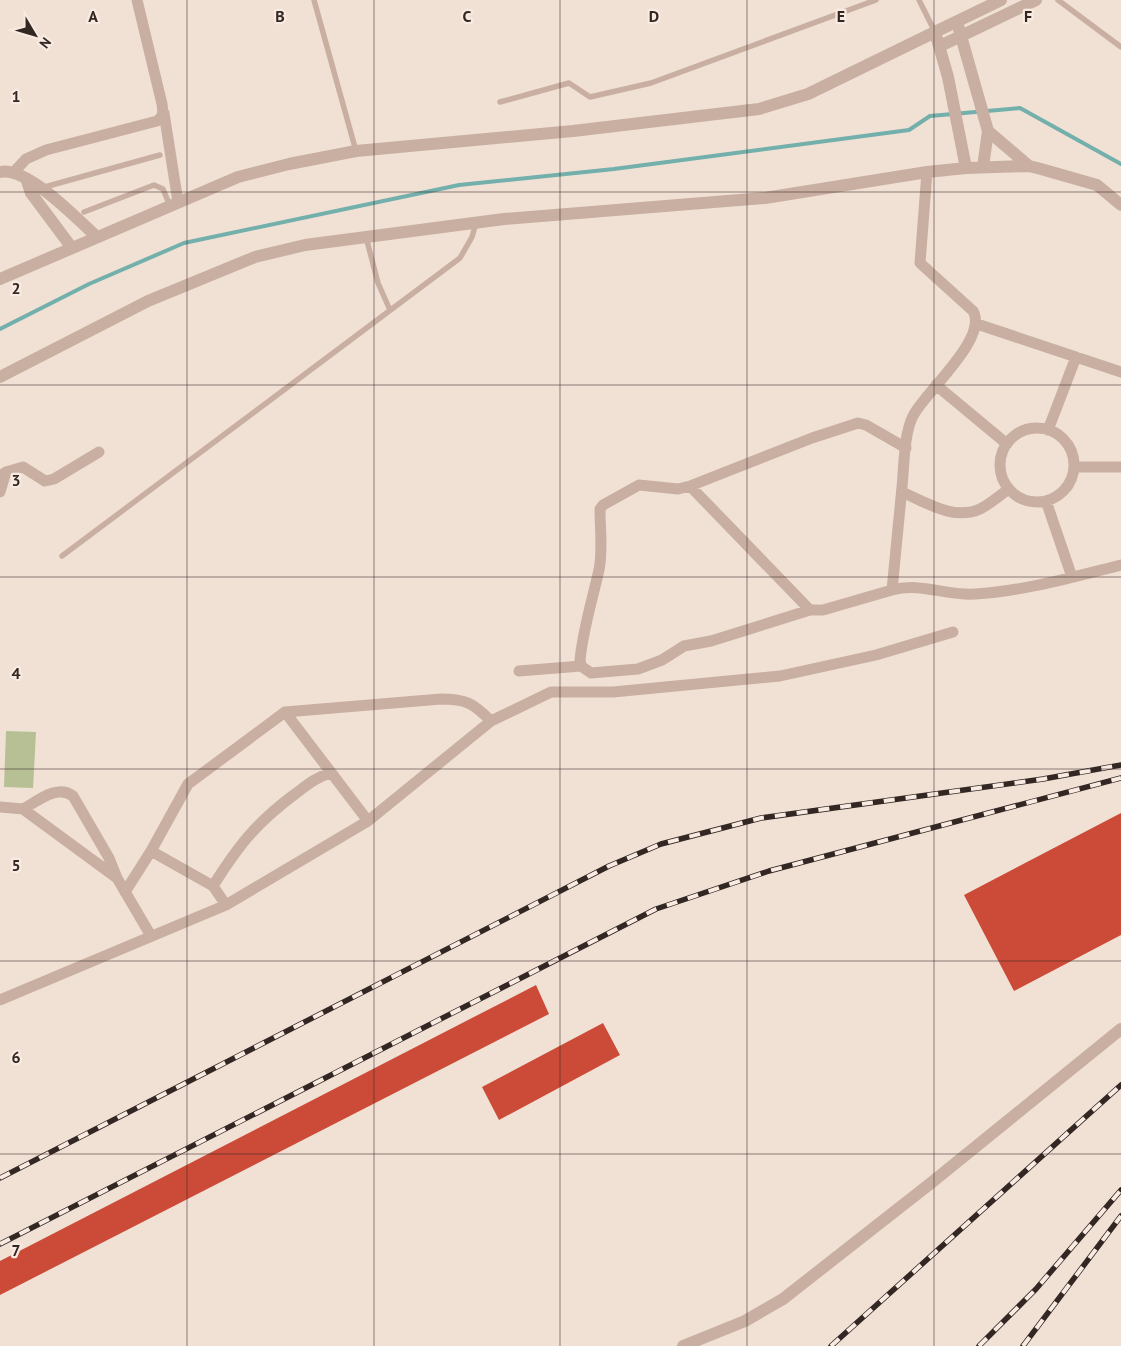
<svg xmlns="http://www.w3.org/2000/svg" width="1121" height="1346" font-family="'PT Sans',sans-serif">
	<rect width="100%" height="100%" fill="#f1e1d5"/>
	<path fill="#b7c095" d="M6,731L36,732L33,788L4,787Z"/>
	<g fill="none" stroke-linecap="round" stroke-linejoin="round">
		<path stroke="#73afab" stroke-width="4" d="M0,329L89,284L184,243L459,185L614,169L909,130L930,116L1020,108L1121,164"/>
	</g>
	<path fill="#cc4b38" d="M1121,813V935L1014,991L964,895Z
		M536,985L549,1014L0,1295V1261Z
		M603,1023L620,1055L499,1120L482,1087Z"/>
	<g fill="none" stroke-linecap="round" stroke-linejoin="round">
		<path stroke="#c9afa1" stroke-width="5.5" d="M314,0L356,151
			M919,0L935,32
			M1058,0L1121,47
			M500,102L569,83L590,97L651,83L876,0
			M41,188L160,155
			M84,212L154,185L163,189L170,206
			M366,237L378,283L390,310
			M62,556L460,258L472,237L476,223"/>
		<path stroke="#c9afa1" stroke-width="11" d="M164,113L178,202
			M14,172L26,159L46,150L157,121C164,116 163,112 162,104L137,0
			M927,172L920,263L973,311C989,338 925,392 913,416C904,433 904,467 902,487C899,521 895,556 892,590C920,582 947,596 975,594C1025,591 1073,577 1121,565
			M977,324L1121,372
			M936,385L1007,444
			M1000 465a37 37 0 1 1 74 0a37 37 0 1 1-74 0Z
			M1048,430L1076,357
			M1074,467H1121
			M6,472L23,467L45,481L54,479L99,452
			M690,486L810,610
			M0,492L6,472L0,476
			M902,492C925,502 954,521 980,509C990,504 1000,495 1009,489
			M1046,501L1072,577
			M892,590L823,610H810L711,641L684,646L662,660L638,669L591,673L581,666L580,660C583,629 592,601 599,570C603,550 600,530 600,509L603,505L639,485L678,489L690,486L812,438L858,423L866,425L906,448
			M519,671L581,666
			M285,712L368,821
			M0,807L23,809L117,878L151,936
			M23,809C38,801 57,784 73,796L109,858L117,878
			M213,886C238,846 256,823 295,794C307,785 316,777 331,773
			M125,892L151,851
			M226,905L213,886L151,851L188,784L285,712L441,699C466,699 473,703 491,721
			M0,1000L226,905L368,821L491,721L551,692H613L780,676L876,655L953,632"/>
		<path stroke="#c9afa1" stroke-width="12" d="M957,22L988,131L983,167
			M940,46L1036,0
			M988,131L1029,166
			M966,168L948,77L935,32L1001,0
			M0,172C27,166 77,219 97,237
			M27,181L31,193L72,248
			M0,279L238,177L289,164L356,151L573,131L759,109L808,94L935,32
			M0,377L148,301L255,257L305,245L504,219L765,198L927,172L966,168L1029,166L1041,169L1097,185L1121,205
			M683,1346L745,1321L783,1299L931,1183L1121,1029"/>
		<g stroke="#332724" stroke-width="5.5">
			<path id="rail" d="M0,1178L609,866L661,844L761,818L1043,779L1121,765
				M0,1244L656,909L769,871L1121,778
				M831,1346L1121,1085
				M979,1346L1036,1289L1121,1190
				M1023,1346L1121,1216"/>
		</g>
		<use href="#rail" stroke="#f9ebe1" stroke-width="4" stroke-dasharray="11" stroke-linecap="butt"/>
	</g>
	<path fill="none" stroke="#332724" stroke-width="1" stroke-opacity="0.55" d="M187,0V1346M374,0V1346M560,0V1346M747,0V1346M934,0V1346M0,192H1121M0,385H1121M0,577H1121M0,769H1121M0,961H1121M0,1154H1121"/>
	<g font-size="16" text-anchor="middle" font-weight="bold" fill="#332724" stroke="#f9ebe1" stroke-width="4.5" stroke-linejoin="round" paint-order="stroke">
		<text x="93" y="22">A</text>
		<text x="280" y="22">B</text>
		<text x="467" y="22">C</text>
		<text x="654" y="22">D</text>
		<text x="841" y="22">E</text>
		<text x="1028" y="22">F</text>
		<text x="16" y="102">1</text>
		<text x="16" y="294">2</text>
		<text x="16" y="486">3</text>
		<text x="16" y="679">4</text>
		<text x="16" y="871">5</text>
		<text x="16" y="1063">6</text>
		<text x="16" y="1256">7</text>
	</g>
	<g transform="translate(35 35) rotate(128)" stroke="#f9ebe1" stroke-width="4" paint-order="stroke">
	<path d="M0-4L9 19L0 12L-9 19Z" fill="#332724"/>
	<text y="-8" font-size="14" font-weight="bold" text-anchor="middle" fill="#332724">N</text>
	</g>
</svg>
